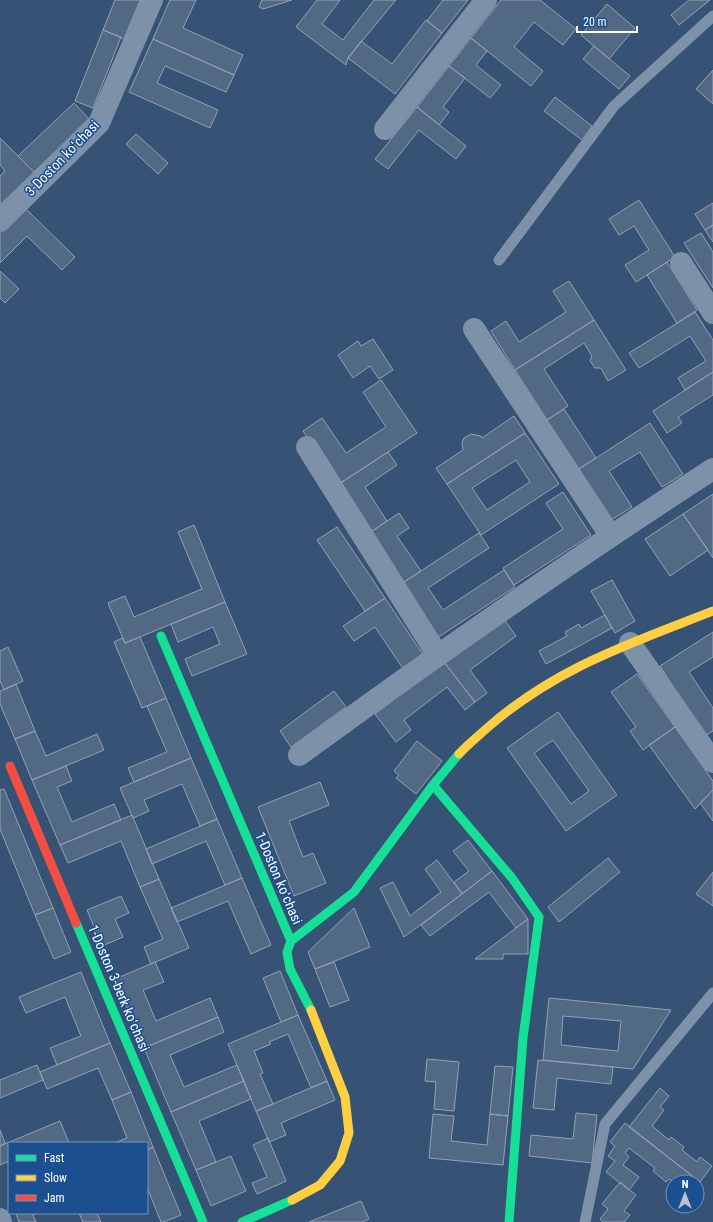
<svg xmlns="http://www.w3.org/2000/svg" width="713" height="1222" font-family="'Roboto Condensed',sans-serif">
	<rect width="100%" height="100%" fill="#365274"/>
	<path fill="#526984" stroke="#92a2b6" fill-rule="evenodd" d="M115,0H140L124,39L103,30Z
		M170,0H196L183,28L243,55L234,75L153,39Z
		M262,0H292L263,9L259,7Z
		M317,0H340L322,24L343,40L374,0H396L348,58L346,65L296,27Z
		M443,0H468L442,33L427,21Z
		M501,0H540L576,29L563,45L534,22L514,47L543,71L531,86L471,38Z
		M689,0H710L679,25L671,15Z
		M607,4L635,28L609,59L581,35Z
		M426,20L442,33L395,94L348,58L361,41L392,64Z
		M103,30L121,37L93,108L75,101Z
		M471,38L487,51L476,65L501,85L490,98L449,66Z
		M153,39L234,75L226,92L165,66L157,83L218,110L210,128L129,92Z
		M594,46L630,76L619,89L583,59Z
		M449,66L465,78L443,107L449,112L439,125L417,107Z
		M713,70V104L696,89Z
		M555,97L592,126L582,140L544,111Z
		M74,103L89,119L34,172L18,156Z
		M417,107L466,146L456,159L419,130L388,169L375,159Z
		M136,134L168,163L158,174L126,144Z
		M0,138L34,172L0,205V176L5,171L0,165Z
		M639,200L675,257L636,282L625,265L649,250L634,226L619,235L609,219Z
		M713,203V225L705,230L695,214Z
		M24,207L75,257L62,270L27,236L0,263V232Z
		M713,225V242L705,230Z
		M701,233L713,252V288L684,243Z
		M667,262L697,310L677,323L647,275Z
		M0,271L19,289L5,303L0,298Z
		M569,281L594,320L515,370L491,331L506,321L519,342L566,312L553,291Z
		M695,312L713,340V372L685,390L678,378L706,361L690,336L639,368L629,353Z
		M594,320L626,370L608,381L601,368H595L590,361L592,356L584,343L544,369L568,406L547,420L515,370Z
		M373,339L393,370L379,379L370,366L353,378L338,355L358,341L361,346Z
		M713,372V395L678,417L682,423L667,433L653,411Z
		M381,380L417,433L339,484L303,431L322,418L346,453L386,427L363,392Z
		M564,409L596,458L579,469L547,420Z
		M514,416L525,433L447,484L436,468L463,450L462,442L464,438L471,434L481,436L482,438Z
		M650,423L683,474L662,487L640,452L609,471L632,507L611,520L579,469Z
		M525,433L559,484L481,535L447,484ZM516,460L530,482L487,510L472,488Z
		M388,452L397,465L365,487L387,521L371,532L339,484Z
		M563,492L591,535L514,585L503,568L563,529L546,503Z
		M713,494V558L683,514Z
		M399,513L409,528L397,536L421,571L401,584L368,534Z
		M683,514L708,550L670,576L645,539Z
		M194,525L225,602L125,643L108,603L125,596L134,617L202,589L178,532Z
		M337,527L385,598L365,611L317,540Z
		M479,533L489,548L428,588L443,610L504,570L515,587L437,638L401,584Z
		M612,580L635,621L615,633L591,591Z
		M385,598L424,656L404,670L375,627L354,641L343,626Z
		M225,602L247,654L192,676L185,659L220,644L213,627L178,642L171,624Z
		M605,615L612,628L546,664L539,651L567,636L565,632L579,624L581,628Z
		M503,618L516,636L470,670L487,693L475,702L444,662Z
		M713,632V657L689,672L713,708V731L705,736L660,666Z
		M140,637L166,698L142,708L114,642L122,638L125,643Z
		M8,647L23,681L4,690L0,681V651Z
		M444,662L475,702L465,710L447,687L404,720L411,730L396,742L375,714Z
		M637,674L675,727L643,750L630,731L636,727L611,692Z
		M16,684L35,731L15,739L0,704V691Z
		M334,691L346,707L291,747L280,731Z
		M166,698L191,758L134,782L128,768L167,752L147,706Z
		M558,712L617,795L566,831L507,748ZM553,740L589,791L571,804L534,753Z
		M675,727L713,781V790L695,809L649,745Z
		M35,731L46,756L97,734L104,750L32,780L15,739Z
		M417,741L442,761L416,794L396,778L399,775L394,771Z
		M191,758L217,819L200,826L182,784L144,800L149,811L133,818L120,788Z
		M66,766L72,781L57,787L72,822L114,804L121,820L60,845L32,780Z
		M320,782L329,805L289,821L303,857L313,853L326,883L294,896L258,807Z
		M4,789L53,908L35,915L0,829V790Z
		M713,790V821L700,803Z
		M132,815L159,879L140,887L121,841L68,863L60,845Z
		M217,819L242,878L225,885L206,841L152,864L146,849Z
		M468,840L492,871L462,894L454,882L469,871L453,851Z
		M608,858L620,872L559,922L548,907Z
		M437,860L462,894L404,937L380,888L393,882L410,916L441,892L425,869Z
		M492,871L528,919L516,928L489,892L430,936L421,925Z
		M713,872V906L696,894Z
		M242,878L271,945L251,954L228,901L177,922L171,908Z
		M159,879L189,948L151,964L144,947L163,939L140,887Z
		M121,896L129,913L115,919L123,937L102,946L87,910Z
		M53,908L71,952L54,959L35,915Z
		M354,908L370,947L315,969L308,952Z
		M528,919V954H503V959H475Z
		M155,962L164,982L143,990L156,1021L210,998L218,1017L144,1048L115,979Z
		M334,962L349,1000L330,1007L315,969Z
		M280,971L298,1015L281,1022L263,978Z
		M81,972L110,1043L57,1065L50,1048L81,1036L65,997L26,1013L19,997Z
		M549,998L671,1010L633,1069L543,1060ZM563,1016L621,1021L618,1051L561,1045Z
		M298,1015L327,1081L311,1088L288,1034L269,1042L271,1044L254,1051L263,1073L260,1074L273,1104L256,1111L228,1044Z
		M218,1017L224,1032L170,1055L184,1087L237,1065L244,1081L171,1112L144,1048Z
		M110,1043L131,1092L112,1100L98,1068L47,1089L40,1072Z
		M427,1059L459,1062L454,1111L434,1109L436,1082L425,1081Z
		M538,1060L613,1067L611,1084L557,1078L554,1110L533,1108Z
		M37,1065L43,1080L0,1098V1080Z
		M495,1066L513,1067L508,1116L490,1114Z
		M244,1081L251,1099L199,1121L216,1162L196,1170L171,1112Z
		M327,1081L335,1100L281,1123L286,1135L269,1142L256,1111Z
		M660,1088L669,1096L660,1107L664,1110L652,1126L669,1140L671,1137L684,1147L682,1150L697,1162L700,1157L712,1166L700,1182L629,1127Z
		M131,1092L153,1147L147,1150V1143H114L127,1138L112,1100Z
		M576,1113L597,1115L592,1163L529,1156L531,1135L573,1139Z
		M433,1114L454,1116L451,1141L487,1145L490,1114L508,1116L503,1165L429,1158Z
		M60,1121L69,1143H9V1161L0,1165V1146Z
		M625,1123L700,1182L697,1185V1182H673L669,1179L666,1182L653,1171L655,1168L629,1148L625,1153L629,1157L623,1165L639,1177L629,1190L606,1172L615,1161L608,1156L615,1146L610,1142Z
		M0,1130L5,1143L0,1146Z
		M268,1138L286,1181L257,1194L252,1183L267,1177L253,1145Z
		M153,1147L181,1215L164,1222H161L147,1187V1150Z
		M231,1156L246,1191L211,1206L196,1170Z
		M620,1182L636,1195L624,1211L630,1215L624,1222H603L600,1219L608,1209L602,1204Z
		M361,1201L369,1219L362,1222H309Z
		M16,1213H37L33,1215L36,1222H19Z
		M79,1213H97L101,1222H83Z"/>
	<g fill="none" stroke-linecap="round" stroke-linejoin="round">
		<path stroke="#7d92a8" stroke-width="11" d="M499,260L614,106L713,16
			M585,1222L605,1124L713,993"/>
		<path stroke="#7d92a8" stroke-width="22" d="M385,129L486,0
			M0,221L99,123L152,0
			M681,263L713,313
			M474,329L610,535
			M307,447L437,654
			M630,643L713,762
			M299,755C435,656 572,560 713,469
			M0,1219L1,1222"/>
		<path stroke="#16e098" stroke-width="9" d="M161,636L291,941L287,952L290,969L311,1010
			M433,785L512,878L539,917L523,1038L509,1222
			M76,923L203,1222
			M291,941L354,892L433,785L459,754
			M242,1222L292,1200"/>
		<path stroke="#ffcf43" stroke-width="9" d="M459,754C467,745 477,737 486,729C555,668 629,644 713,611
			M292,1200L320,1185L340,1161L349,1133L345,1097L311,1010"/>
		<path stroke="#f24e42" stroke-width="9" d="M10,766L76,923"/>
	</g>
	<g text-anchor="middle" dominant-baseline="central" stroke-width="3" stroke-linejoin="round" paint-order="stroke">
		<g font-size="14" fill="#fff" stroke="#1b4f8f">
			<text transform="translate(62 158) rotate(-46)">3-Doston koʻchasi</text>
			<text transform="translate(279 878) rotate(67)">1-Doston koʻchasi</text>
			<text transform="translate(119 988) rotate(67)">1-Doston 3-berk koʻchasi</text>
		</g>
	</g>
	<rect x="8" y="1142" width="140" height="72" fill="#1b4f8f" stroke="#7695bc"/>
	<rect x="16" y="1155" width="20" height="6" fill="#16e098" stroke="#7695bc"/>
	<text x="44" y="1162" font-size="12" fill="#ffffff">Fast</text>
	<rect x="16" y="1175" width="20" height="6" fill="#ffcf43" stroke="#7695bc"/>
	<text x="44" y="1182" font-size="12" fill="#ffffff">Slow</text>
	<rect x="16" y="1195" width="20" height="6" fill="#f24e42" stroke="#7695bc"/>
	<text x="44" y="1202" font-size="12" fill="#ffffff">Jam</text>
	<g transform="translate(685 1194)"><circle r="19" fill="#1b4f8f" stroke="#7695bc"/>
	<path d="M0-3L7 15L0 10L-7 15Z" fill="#b9c2ce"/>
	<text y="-6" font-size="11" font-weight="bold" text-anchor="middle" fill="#ffffff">N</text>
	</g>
	<path d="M577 26v6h60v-6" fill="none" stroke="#ffffff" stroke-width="2"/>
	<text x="583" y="26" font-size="12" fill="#ffffff" stroke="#1b4f8f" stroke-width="3" paint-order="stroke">20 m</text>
</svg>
